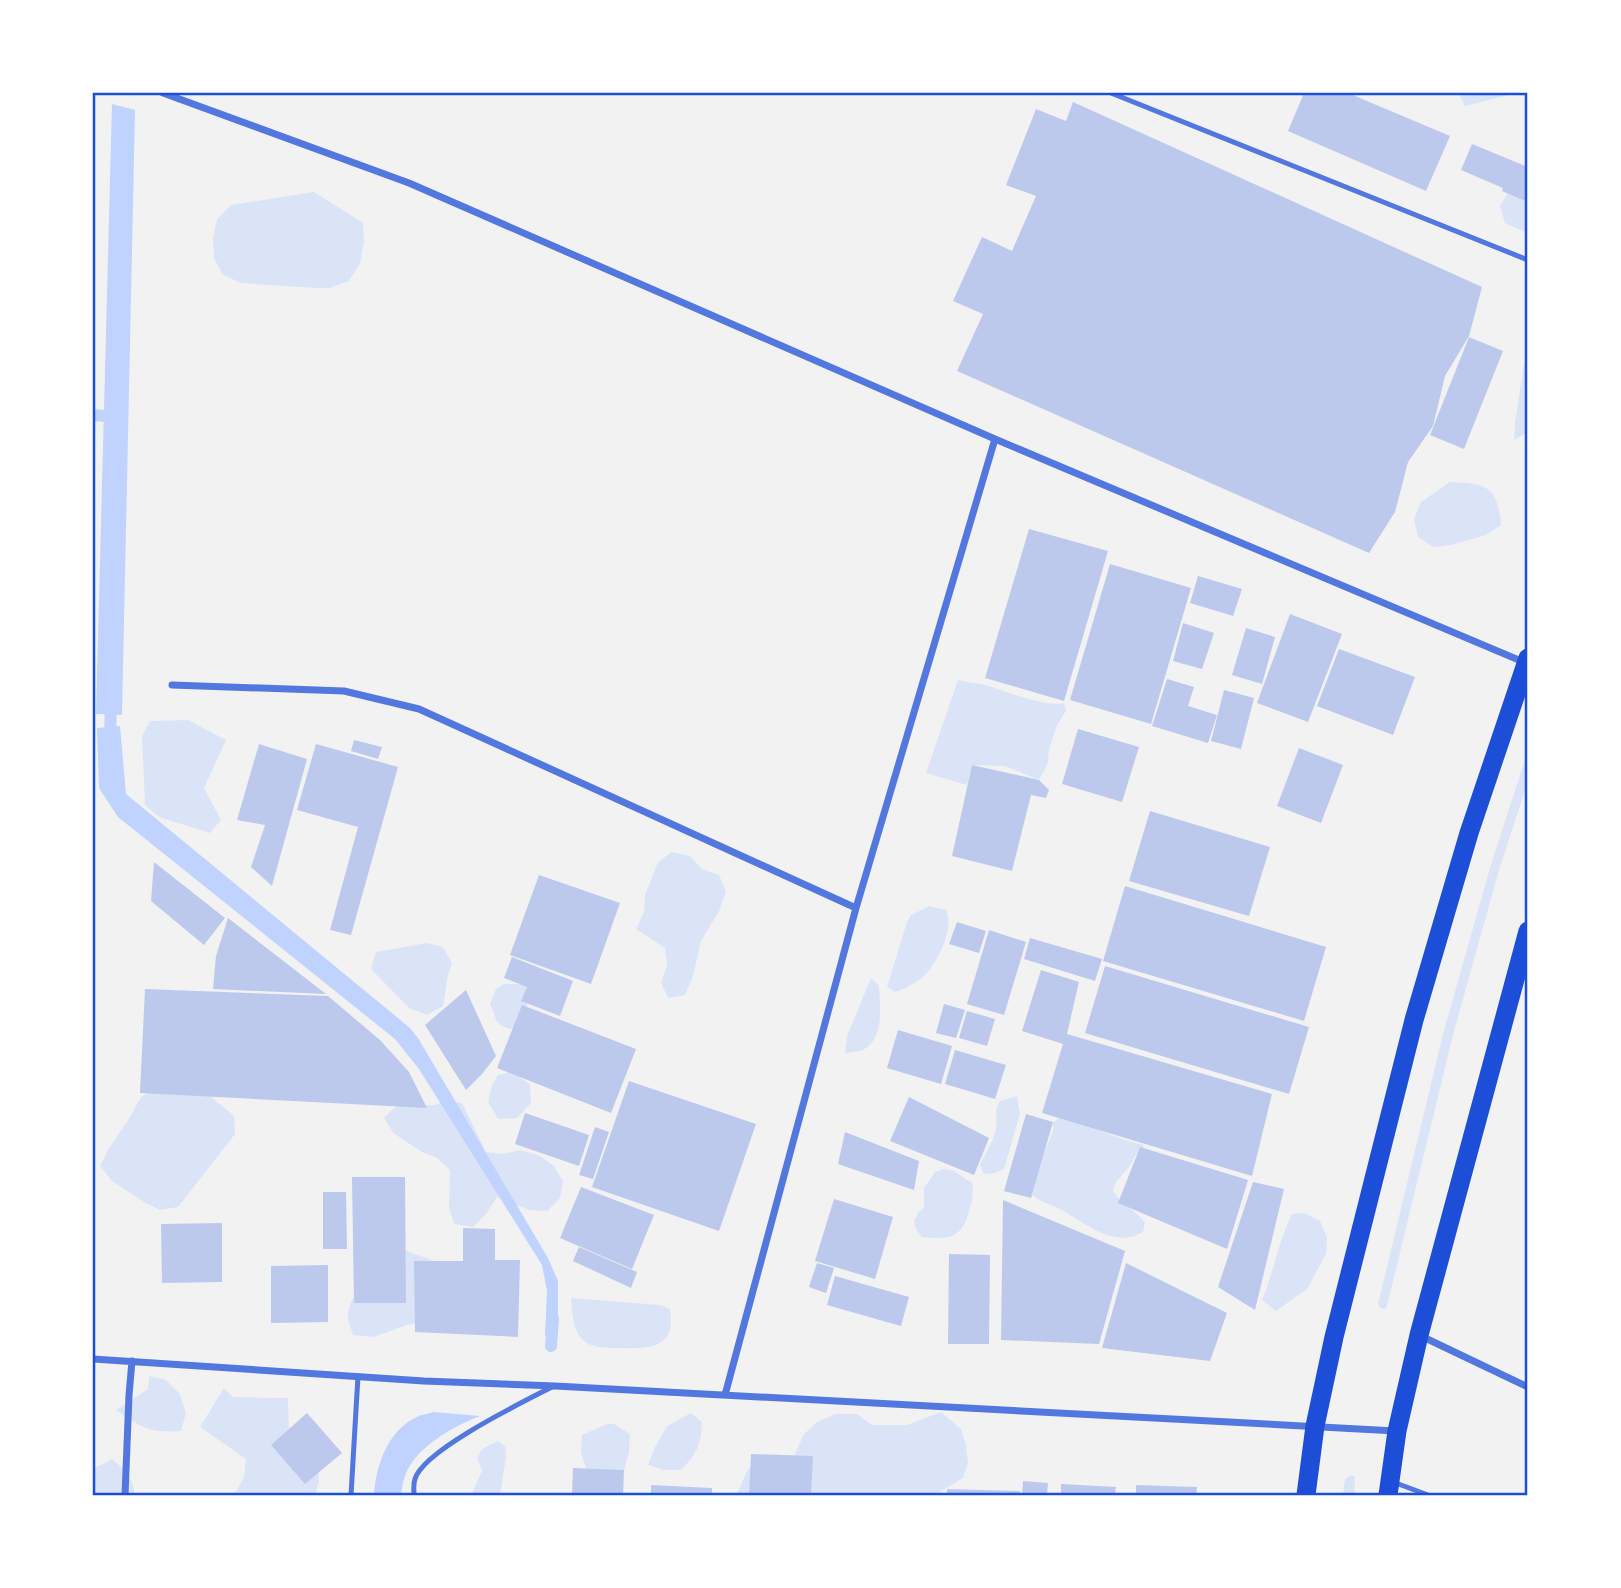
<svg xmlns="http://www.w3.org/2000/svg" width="1621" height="1588" font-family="'Sofia Sans Condensed',sans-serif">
	<rect width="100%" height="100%" fill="#f2f2f2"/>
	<path fill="#dbe4f7" d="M1458,93H1517L1465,106Z
		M1527,184L1528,185V233L1505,223L1500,206L1511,188Z
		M314,192L363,223L364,242L360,263L349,281L330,288H314L241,283L223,275L214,258L213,238L217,219L231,205Z
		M1528,339V432L1514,440L1515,422Z
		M1450,482C1487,483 1498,487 1501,525L1486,535L1451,545L1433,547L1418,537L1414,519L1421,502Z
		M958,680C966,682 973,683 981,684C1002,689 1044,708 1064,703L1066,711L1057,725L1049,750L1048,763L1039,780L1005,766L972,765L967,785L926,773Z
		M188,720L226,740L204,788L221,820L210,833L159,817L145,805L142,736L150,721Z
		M1528,750V781L1499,870L1453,1035L1387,1306L1386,1309L1380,1308L1378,1304L1443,1034L1490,868Z
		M672,852L690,856L702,869L719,875L726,892L719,911L701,941L693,976L685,995L668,998L661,982L667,965L665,948L636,929L644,912L645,895L658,862Z
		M929,906L946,910C955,928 938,962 924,976C916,983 905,989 895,992L887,987L907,922L911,915Z
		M427,943L443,947L452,963C446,977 446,991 443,1006L427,1015L409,1008L371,969L376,952Z
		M871,978L879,986C880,1006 885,1038 863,1050C858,1052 850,1052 845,1053L847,1036Z
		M504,984H528L526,988L533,992C524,1005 528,1019 511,1029C493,1025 497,1018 490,1004L496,989Z
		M512,1072L530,1084L531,1103L517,1118L498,1119L488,1102L492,1085L498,1075Z
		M156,1088H193L211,1097L234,1116L235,1134L178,1207L160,1210L144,1202L112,1181L100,1166L108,1150L130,1117L141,1097Z
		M1017,1096L1020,1114L1004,1169L995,1173L984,1174L980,1165C985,1153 994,1141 996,1128C998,1116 993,1112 1000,1101Z
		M447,1101L462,1103L486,1152L503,1154L520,1150L538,1155L553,1165L563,1181L560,1198L547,1211L529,1210L497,1197L486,1214L473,1227L454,1224L449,1207L450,1170L437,1158L422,1152L393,1133L384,1118L397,1105H434Z
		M1060,1118C1069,1121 1079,1122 1088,1125C1101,1131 1129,1143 1142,1144L1145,1149L1140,1148L1129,1167L1116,1182L1113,1190C1122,1207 1137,1210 1145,1223L1143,1232C1116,1249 1085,1224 1062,1210C1051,1204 1042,1203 1032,1195L1042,1158L1053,1131V1122Z
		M944,1169L954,1171L972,1183C974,1194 972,1201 969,1211C962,1239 948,1240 922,1237L916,1229L914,1221L918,1213L924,1207V1188L935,1172Z
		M1304,1213L1320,1221L1327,1237L1326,1254L1307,1289L1276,1311L1262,1300C1274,1272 1278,1242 1292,1214Z
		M404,1250L454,1268L430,1321L410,1324L373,1337L353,1335C352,1330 348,1323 348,1318C347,1289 384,1265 404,1250Z
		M571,1298L660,1305L670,1309C677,1350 647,1349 618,1348C607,1348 589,1348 582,1339C572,1328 572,1312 571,1298Z
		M149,1376L166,1380L180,1394L186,1413L181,1431C147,1433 143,1428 116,1410L148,1389Z
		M224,1388L233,1397L288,1398L289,1434L318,1462L319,1481L315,1495H234L244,1477L246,1459L200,1427Z
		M941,1412L961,1429L966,1445L968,1463L963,1478L935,1495H781L788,1470L804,1434L817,1422L835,1414H857L872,1425H907Z
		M691,1413L702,1422C701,1445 697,1454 681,1470H664L648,1465L654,1449L667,1426Z
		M607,1424H614L630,1434L629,1452L624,1470L602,1474L586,1469L581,1452L582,1435Z
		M498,1441L505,1446L506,1457L500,1495H472L473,1491L482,1471L477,1458L482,1449Z
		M112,1459C124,1469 134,1479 135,1495H93V1469Z
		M760,1464L758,1495H737L746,1473L751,1466Z
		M1350,1475L1355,1477L1354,1495H1343L1345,1479Z"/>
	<path fill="#bfd3fe" d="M112,104L135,110L122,715L96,714Z
		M120,726L126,794L410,1028L418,1038L548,1258L558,1281V1335L545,1336L547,1291L542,1265L419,1069L395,1039L118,817L99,788L97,728Z
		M433,1412L480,1416C454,1426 418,1446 406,1473C403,1480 402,1488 401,1495H374C376,1465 388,1430 417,1417C422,1414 428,1414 433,1412Z"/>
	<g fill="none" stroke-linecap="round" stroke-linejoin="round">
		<path stroke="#bfd3fe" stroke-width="12" d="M93,415L117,417
			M110,742L111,698
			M551,1346L553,1319"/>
	</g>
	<path fill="#bdc9ec" d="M1304,93H1348L1450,136L1426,191L1288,131Z
		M1073,102L1482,287L1469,336L1445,376L1433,426L1408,462L1395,512L1369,553L957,371L983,314L953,301L982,237L1012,251L1036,196L1006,185L1036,109L1066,121Z
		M1472,144L1528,167V202L1502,191L1503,188L1461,170Z
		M1469,337L1503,351L1464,449L1430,435Z
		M1029,529L1108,551L1064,701L985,678Z
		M1110,564L1191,588L1151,724L1070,700Z
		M1198,576L1242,589L1233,616L1190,603Z
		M1290,614L1342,634L1308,722L1257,703Z
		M1183,623L1214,633L1202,669L1173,661Z
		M1246,628L1275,637L1262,684L1232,675Z
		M1339,649L1415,677L1393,735L1317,706Z
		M1167,679L1194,687L1188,706L1217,715L1208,743L1152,726Z
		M1224,690L1254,698L1241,749L1211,741Z
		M1078,729L1139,747L1122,802L1062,784Z
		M354,740L382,747L378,759L351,751Z
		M259,744L307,759L272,886L251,867L265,825L237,820Z
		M316,744L398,767L351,935L330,930L358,827L297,810Z
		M1299,748L1343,765L1321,823L1277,806Z
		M972,765L1039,780L1049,790L1046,798L1031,795L1012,871L952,856Z
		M1150,811L1270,847L1249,916L1129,881Z
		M154,862L225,918L204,945L151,901Z
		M539,875L620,903L591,984L510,955Z
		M1125,886L1326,947L1304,1021L1103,961Z
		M228,918L326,994L213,989L216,956Z
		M957,922L986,931L979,953L949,944Z
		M989,930L1026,942L1004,1015L967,1004Z
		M1030,938L1102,959L1095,981L1024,959Z
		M512,957L573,981L560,1016L521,1001L527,987L504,978Z
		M1105,966L1309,1027L1289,1094L1085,1033Z
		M1041,970L1079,982L1067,1034L1272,1094L1252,1176L1042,1113L1063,1044L1022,1031Z
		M145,989L328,996L380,1040L409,1072L427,1108L140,1093Z
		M466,990L496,1056L482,1074L466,1090L425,1025Z
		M944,1004L965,1010L956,1038L936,1033Z
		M522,1005L636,1049L611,1113L497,1068Z
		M967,1011L995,1019L987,1046L959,1038Z
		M898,1030L952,1046L941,1084L887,1068Z
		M955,1050L1006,1065L995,1099L945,1084Z
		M629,1081L756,1124L719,1231L592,1187Z
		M909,1097L989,1138L974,1175L890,1141Z
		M525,1113L589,1135L579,1166L515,1144Z
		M1026,1114L1053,1122L1031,1198L1004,1191Z
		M595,1127L609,1132L593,1179L579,1175Z
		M845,1132L919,1161L914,1190L838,1164Z
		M1140,1147L1248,1180L1227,1249L1118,1203Z
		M352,1177H405L406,1303H354Z
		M1253,1182L1284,1189L1255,1310L1218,1287Z
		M581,1187L654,1215L632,1269L560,1238Z
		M323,1192H346L347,1249H323Z
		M834,1199L893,1217L875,1279L815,1261Z
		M1003,1200L1125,1251L1099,1344L1001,1340Z
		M222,1223V1282L162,1283L161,1224Z
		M463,1228L495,1229V1260H520L518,1337L415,1332L414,1261H463Z
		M579,1247L637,1272L631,1288L573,1261Z
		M949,1254L990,1255L989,1344H948Z
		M817,1263L834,1268L826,1293L809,1287Z
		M1126,1263L1227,1313L1210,1361L1102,1348Z
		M328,1265V1322L271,1323V1266Z
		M835,1276L909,1297L901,1326L827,1305Z
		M307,1413L342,1453L305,1484L271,1445Z
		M751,1454L813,1456L811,1495H749Z
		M573,1468L624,1470L623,1495H572Z
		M1023,1481L1048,1483L1047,1495H1022Z
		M1061,1484L1116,1487L1115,1495H1061Z
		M651,1485L712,1488V1495H651Z
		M1136,1485L1197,1487L1196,1495H1136Z
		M947,1489L1020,1491V1495H947Z"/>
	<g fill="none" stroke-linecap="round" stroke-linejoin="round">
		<path stroke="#5277de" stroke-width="5" d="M1111,93L1528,260
			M1393,1482L1428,1495
			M351,1495L358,1376
			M414,1495C414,1490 413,1484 415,1479C423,1450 525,1401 554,1386"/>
		<path stroke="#5277de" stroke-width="7" d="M163,93L409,183L995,439L1526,663
			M172,685L344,691L419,709L856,908
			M1421,1336L1528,1387
			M93,1359L424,1381L555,1386L1396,1431
			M725,1395L856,908L995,439
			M125,1495L129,1395L132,1361"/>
		<path stroke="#1d4ed8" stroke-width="19" d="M1306,1495L1315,1426L1334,1337L1414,1020L1469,833L1528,658
			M1388,1495L1397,1431L1419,1335L1528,931"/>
	</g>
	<rect width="1621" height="1588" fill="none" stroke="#ffffff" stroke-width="189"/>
	<rect x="94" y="94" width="1432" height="1400" fill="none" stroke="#1d4ed8" stroke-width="2.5"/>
</svg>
